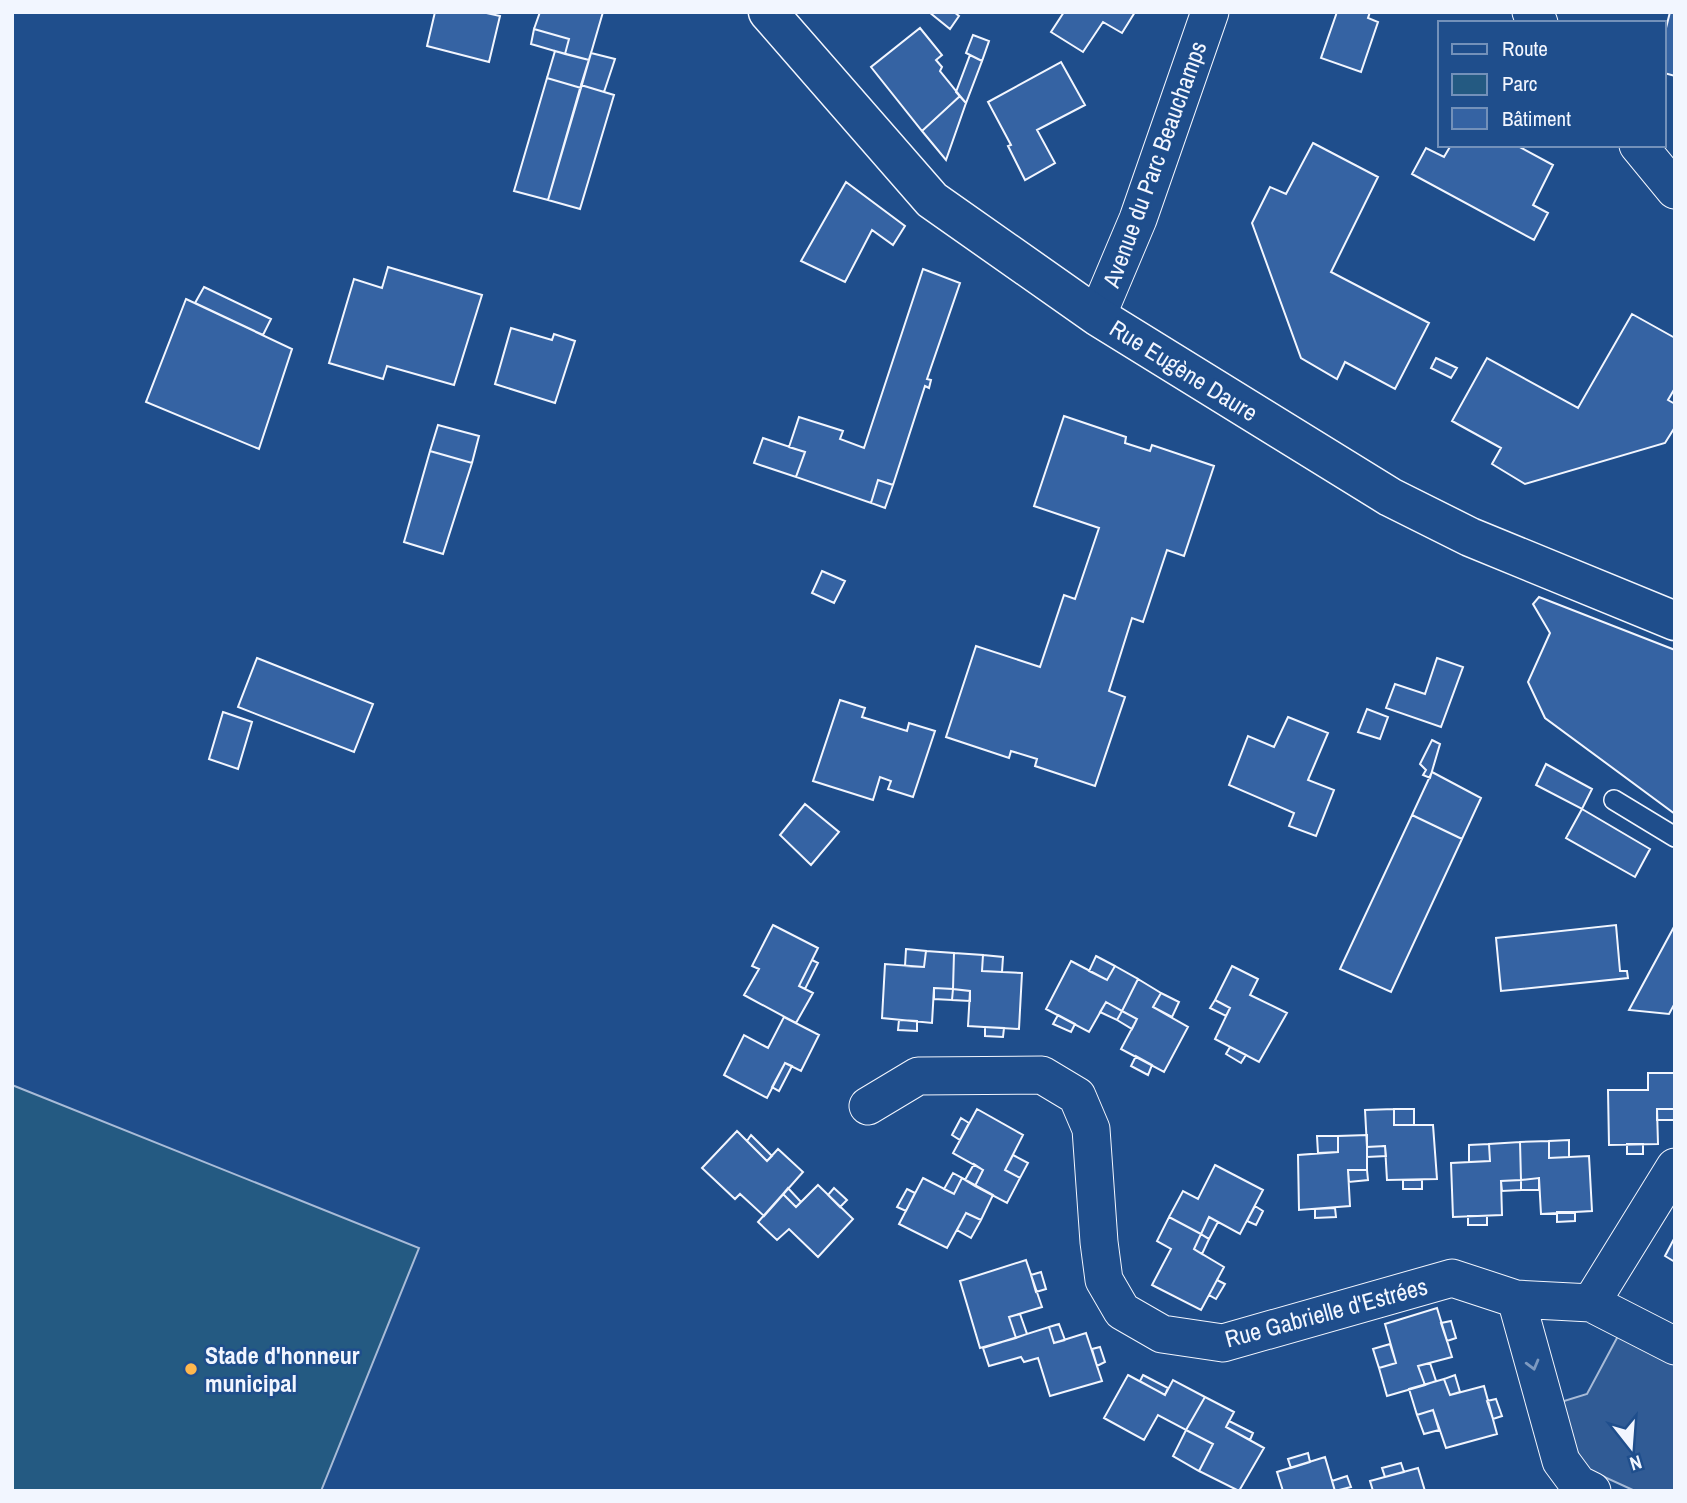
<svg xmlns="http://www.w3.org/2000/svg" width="1687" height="1503" font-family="'Archivo Narrow',sans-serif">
	<rect width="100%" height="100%" fill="#1f4e8c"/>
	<path fill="#245a82" stroke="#a8bbd7" stroke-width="2" d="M12,1085L419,1248L321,1491H12Z"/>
	<path fill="#305b95" stroke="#a8bbd7" stroke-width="2" d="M1618,1336L1675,1359V1491H1635L1589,1470L1579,1456L1562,1415L1564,1401L1587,1394Z"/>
	<path fill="#3563a3" stroke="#f2f6ff" stroke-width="2" d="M435,12H482L500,16L489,62L427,46Z
		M540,12H603L589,60L565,54L569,39L534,29Z
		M929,12H954L959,16L950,29Z
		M1064,12H1135L1122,33L1103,22L1083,52L1051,32Z
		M1337,12H1370L1368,18L1378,22L1361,72L1321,58Z
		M1670,12H1675V76L1664,73V36Z
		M920,28L942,55L936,60L942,67L940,71L960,96L922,131L871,67Z
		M534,29L569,39L565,54L531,44Z
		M973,35L989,41L982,61L966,53Z
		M555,51L589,60L581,88L547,78Z
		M591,53L615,59L604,92L581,85Z
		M970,55L982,61L966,103L956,92Z
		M1061,62L1085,105L1037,130L1055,163L1025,180L1008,146L1011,145L988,102Z
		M547,78L581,88L548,200L514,191Z
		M581,85L614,95L580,209L548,200Z
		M960,96L966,103L946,160L922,131Z
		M1313,143L1378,177L1331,272L1429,323L1395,389L1345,362L1337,379L1301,358L1252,223L1270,187L1286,194Z
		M1451,145H1516L1553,165L1533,205L1548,213L1534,240L1412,174L1426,148L1444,157Z
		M846,182L905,226L893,245L872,230L845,282L801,261Z
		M388,267L482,295L454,385L387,366L383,379L329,363L354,279L382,288Z
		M923,269L960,283L927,379L931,380L929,388L925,386L893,485L878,480L871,503L796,477L805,452L789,447L799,417L843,431L840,439L864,448Z
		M204,287L271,319L263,335L195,303Z
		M186,299L292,349L259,449L146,402Z
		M1632,314L1675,338V388L1668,400L1675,404V427L1665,443L1525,484L1492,464L1501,448L1452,421L1487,358L1578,408Z
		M511,328L552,340L554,334L575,341L555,403L495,384Z
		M1436,358L1457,368L1451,378L1431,368Z
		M1064,416L1126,437L1125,443L1150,451L1152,445L1214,466L1184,556L1167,550L1143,622L1132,618L1109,691L1125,697L1095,786L1035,766L1037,759L1011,751L1009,758L946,737L976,646L1040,667L1064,595L1075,599L1099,528L1034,506Z
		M438,425L479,436L472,463L430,451Z
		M763,438L805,452L796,477L754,463Z
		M430,451L472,463L443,554L404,542Z
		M878,480L893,485L885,508L871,503Z
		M822,571L845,581L834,603L812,593Z
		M1539,597L1675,650V814L1545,718L1528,682L1550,633L1533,604Z
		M257,658L373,704L354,752L238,707Z
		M1437,658L1463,667L1441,727L1386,708L1395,684L1425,694Z
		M840,700L865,708L862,717L907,731L909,723L935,731L913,797L888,789L891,781L880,777L873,800L813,781Z
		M1367,709L1388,717L1380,739L1358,732Z
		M223,712L252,722L238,769L209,759Z
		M1288,717L1328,733L1308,780L1334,790L1316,836L1289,826L1294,813L1229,785L1248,736L1274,747Z
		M1432,740L1440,744L1430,778L1423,775L1426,770L1420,764Z
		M1546,764L1592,789L1582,809L1536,785Z
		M1432,772L1481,798L1462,839L1412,815Z
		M805,804L839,832L811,865L780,835Z
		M1582,809L1650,849L1635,877L1566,838Z
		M1412,815L1462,839L1391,992L1340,969Z
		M773,925L818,948L799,986L813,993L796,1023L744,995L759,969L752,966Z
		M1616,925L1620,971H1627L1628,978L1501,991L1496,938Z
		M1675,925V1003L1669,1014L1629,1010Z
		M906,949L926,951L924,967L905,966Z
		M926,951L954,953L953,989L934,988L932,1023L882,1018L885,964L924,967Z
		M954,953L983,955L982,971L1022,973L1019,1029L968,1026L970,991L953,989Z
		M983,955L1003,957L1002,972L982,971Z
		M1096,956L1115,966L1107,980L1089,971Z
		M812,960L818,963L805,989L799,986Z
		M1071,961L1107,980L1115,966L1138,979L1122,1011L1106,1002L1089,1032L1046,1009Z
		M1232,966L1258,979L1250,995L1287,1013L1259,1062L1215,1039L1230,1008L1215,1000Z
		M1138,979L1161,993L1153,1007L1188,1027L1164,1072L1121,1049L1137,1019L1122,1011Z
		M934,988L953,989L952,1000L934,999Z
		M953,989L970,991V1001L952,1000Z
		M1161,993L1179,1002L1172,1017L1153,1007Z
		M1215,1000L1230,1008L1226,1016L1210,1008Z
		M1106,1002L1122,1011L1117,1020L1100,1012Z
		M1122,1011L1137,1019L1132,1029L1117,1020Z
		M1058,1015L1075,1024L1071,1032L1053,1024Z
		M784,1017L819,1035L801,1071L785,1063L767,1098L724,1075L744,1035L768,1048Z
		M899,1020L917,1021V1031L898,1030Z
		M985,1027L1004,1028L1003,1037L985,1036Z
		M1230,1047L1246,1055L1241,1063L1226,1054Z
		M1136,1056L1152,1065L1148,1075L1131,1066Z
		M785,1063L792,1066L779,1091L772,1087Z
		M1648,1073H1675V1109H1657L1658,1144L1609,1145L1608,1090H1648Z
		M977,1109L1023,1135L1005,1170L1020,1178L1007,1203L975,1186L983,1170L953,1153Z
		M1394,1109H1414V1125H1394Z
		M1394,1109V1125H1433L1437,1179L1387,1180L1385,1146L1367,1147L1365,1110Z
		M1657,1109H1675V1120H1657Z
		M961,1118L969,1123L960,1140L952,1135Z
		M737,1131L767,1161L778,1149L803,1172L764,1216L740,1194L735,1199L702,1168Z
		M751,1135L772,1156L767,1161L747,1141Z
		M1367,1135V1170H1348L1350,1206L1299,1210L1298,1155L1338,1152V1136Z
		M1317,1136H1338V1152L1318,1153Z
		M1569,1140V1157L1549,1158V1141Z
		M1549,1141V1158L1589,1156L1592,1211L1541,1214L1539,1178L1521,1180L1520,1142Z
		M1520,1142L1521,1180L1501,1181L1502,1215L1453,1217L1451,1163L1490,1161L1489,1144Z
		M1489,1144L1490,1161L1469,1162V1145Z
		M1627,1144H1643V1154H1627Z
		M1385,1146L1386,1156L1367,1157V1147Z
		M1013,1155L1028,1163L1020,1178L1005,1170Z
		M974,1164L983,1170L975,1186L965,1180Z
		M1215,1165L1263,1190L1240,1234L1209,1217L1201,1234L1169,1217L1183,1191L1198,1199Z
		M1348,1170H1367L1368,1180L1349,1182Z
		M953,1173L962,1178L954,1194L944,1189Z
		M923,1178L954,1194L962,1178L993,1195L981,1220L966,1213L947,1248L899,1224Z
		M1539,1178V1190H1521V1180Z
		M1403,1180H1422V1189H1403Z
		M1521,1180V1190L1502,1191L1501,1181Z
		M818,1185L853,1219L818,1257L789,1229L777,1240L758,1222L783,1194L796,1207Z
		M788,1188L801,1202L796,1207L783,1194Z
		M834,1188L847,1200L840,1207L828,1195Z
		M907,1189L915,1193L906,1211L897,1207Z
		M1255,1206L1263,1211L1256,1225L1247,1221Z
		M1335,1208L1336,1217L1315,1218V1209Z
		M1557,1212H1575V1221L1557,1222Z
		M966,1213L981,1220L971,1238L957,1230Z
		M1468,1216H1487V1225H1468Z
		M1169,1217L1201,1234L1194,1249L1224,1267L1201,1310L1152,1285L1171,1249L1157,1241Z
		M1209,1217L1218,1222L1209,1239L1201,1234Z
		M1201,1234L1209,1239L1202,1254L1194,1249Z
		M1675,1237V1262L1665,1256Z
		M1026,1260L1042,1307L1009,1317L1016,1338L980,1348L960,1281Z
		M1041,1272L1046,1289L1036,1292L1031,1275Z
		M1217,1280L1225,1284L1216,1299L1209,1295Z
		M1437,1308L1452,1357L1418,1366L1425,1385L1387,1396L1379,1368L1396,1363L1385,1324Z
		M1020,1314L1027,1334L1016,1338L1009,1317Z
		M1451,1321L1456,1338L1447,1341L1441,1323Z
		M1059,1324L1065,1340L1054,1343L1049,1327Z
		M1049,1327L1054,1343L1086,1333L1102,1381L1050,1396L1038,1358L1024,1362L1021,1357L989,1366L983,1348Z
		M1390,1344L1396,1363L1379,1368L1373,1349Z
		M1100,1347L1105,1362L1097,1366L1092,1349Z
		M1430,1363L1436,1381L1425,1385L1418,1366Z
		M1128,1375L1165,1395L1173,1380L1205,1397L1186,1430L1158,1415L1144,1440L1104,1418Z
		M1143,1375L1168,1388L1165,1395L1140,1381Z
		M1455,1375L1460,1392L1450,1395L1444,1379Z
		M1444,1379L1450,1395L1484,1386L1497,1434L1446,1448L1433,1410L1417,1415L1409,1389Z
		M1205,1397L1234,1412L1226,1427L1264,1448L1239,1491L1199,1471L1213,1444L1186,1430Z
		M1496,1399L1502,1416L1493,1419L1487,1401Z
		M1433,1410L1439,1430L1424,1434L1417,1415Z
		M1229,1421L1253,1433L1250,1440L1226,1427Z
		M1186,1430L1213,1444L1199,1471L1173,1456Z
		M1308,1453L1310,1462L1291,1468L1288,1459Z
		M1325,1457L1335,1491H1283L1277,1472Z
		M1401,1463L1404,1472L1385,1477L1382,1468Z
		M1418,1468L1425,1491H1373L1370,1481Z
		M1347,1476L1351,1487L1335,1491L1332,1481Z"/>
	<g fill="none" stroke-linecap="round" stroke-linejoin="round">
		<g stroke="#f2f6ff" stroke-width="22">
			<path id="service" d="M1614,800L1675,837"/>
		</g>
		<g stroke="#f2f6ff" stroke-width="39">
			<path id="minor" d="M1531,12L1539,23
				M1638,145L1675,190
				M1097,316L1138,219L1210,12
				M868,1106L918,1076L1042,1075L1077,1096L1091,1129L1099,1242L1104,1280L1122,1311L1162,1334L1223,1343L1452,1278L1516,1299L1591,1303L1675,1346
				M1516,1299L1561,1461L1578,1484L1592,1491
				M1591,1303L1675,1167"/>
		</g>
		<g stroke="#f2f6ff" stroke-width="41">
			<path id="tertiary" d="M768,12L932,200L1097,316L1390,497L1470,537L1675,621"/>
		</g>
		<use href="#service" stroke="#1f4e8c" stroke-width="19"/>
		<use href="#minor" stroke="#1f4e8c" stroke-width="37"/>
		<use href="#tertiary" stroke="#1f4e8c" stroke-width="38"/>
	</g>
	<defs><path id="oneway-chevron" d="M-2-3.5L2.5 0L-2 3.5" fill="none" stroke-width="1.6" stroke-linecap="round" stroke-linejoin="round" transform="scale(1.75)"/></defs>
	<use stroke="#7e9ac0" href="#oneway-chevron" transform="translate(1533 1365) rotate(75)"/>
	<circle fill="#ffb74d" stroke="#1f4e8c" stroke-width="2.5" cx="191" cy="1369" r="7"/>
	<g text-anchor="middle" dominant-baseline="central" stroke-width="5" stroke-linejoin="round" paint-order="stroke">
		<g font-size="24" fill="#f2f6ff" stroke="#1f4e8c">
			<text transform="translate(1154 164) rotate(-70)">Avenue du Parc Beauchamps</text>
			<text transform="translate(1184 370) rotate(32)">Rue Eugène Daure</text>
			<text transform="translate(1326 1312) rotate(-15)">Rue Gabrielle d'Estrées</text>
		</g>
		<g font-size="24" font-weight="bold" fill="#f2f6ff" stroke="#1f4e8c" text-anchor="start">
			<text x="205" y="1355">Stade d'honneur<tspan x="205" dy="28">municipal</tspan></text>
		</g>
	</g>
	<rect width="1687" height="1503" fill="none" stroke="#f2f6ff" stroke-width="28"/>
	<rect x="1438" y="21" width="228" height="126" fill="#1f4e8c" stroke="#7391ba" stroke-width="2"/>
	<rect x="1452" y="44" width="35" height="10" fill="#1f4e8c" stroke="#7391ba" stroke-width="2"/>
	<text x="1502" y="56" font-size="21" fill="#f2f6ff">Route</text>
	<rect x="1452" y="74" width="35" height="21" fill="#245a82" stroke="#7391ba" stroke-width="2"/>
	<text x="1502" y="91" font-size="21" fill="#f2f6ff">Parc</text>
	<rect x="1452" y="108" width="35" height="21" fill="#3563a3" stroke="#7391ba" stroke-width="2"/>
	<text x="1502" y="126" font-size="21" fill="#f2f6ff">Bâtiment</text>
	<g transform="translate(1631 1447) rotate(163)" stroke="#1f4e8c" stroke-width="5" paint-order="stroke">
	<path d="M0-5L12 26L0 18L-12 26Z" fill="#f2f6ff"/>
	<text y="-10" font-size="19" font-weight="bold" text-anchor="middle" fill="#f2f6ff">N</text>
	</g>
</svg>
